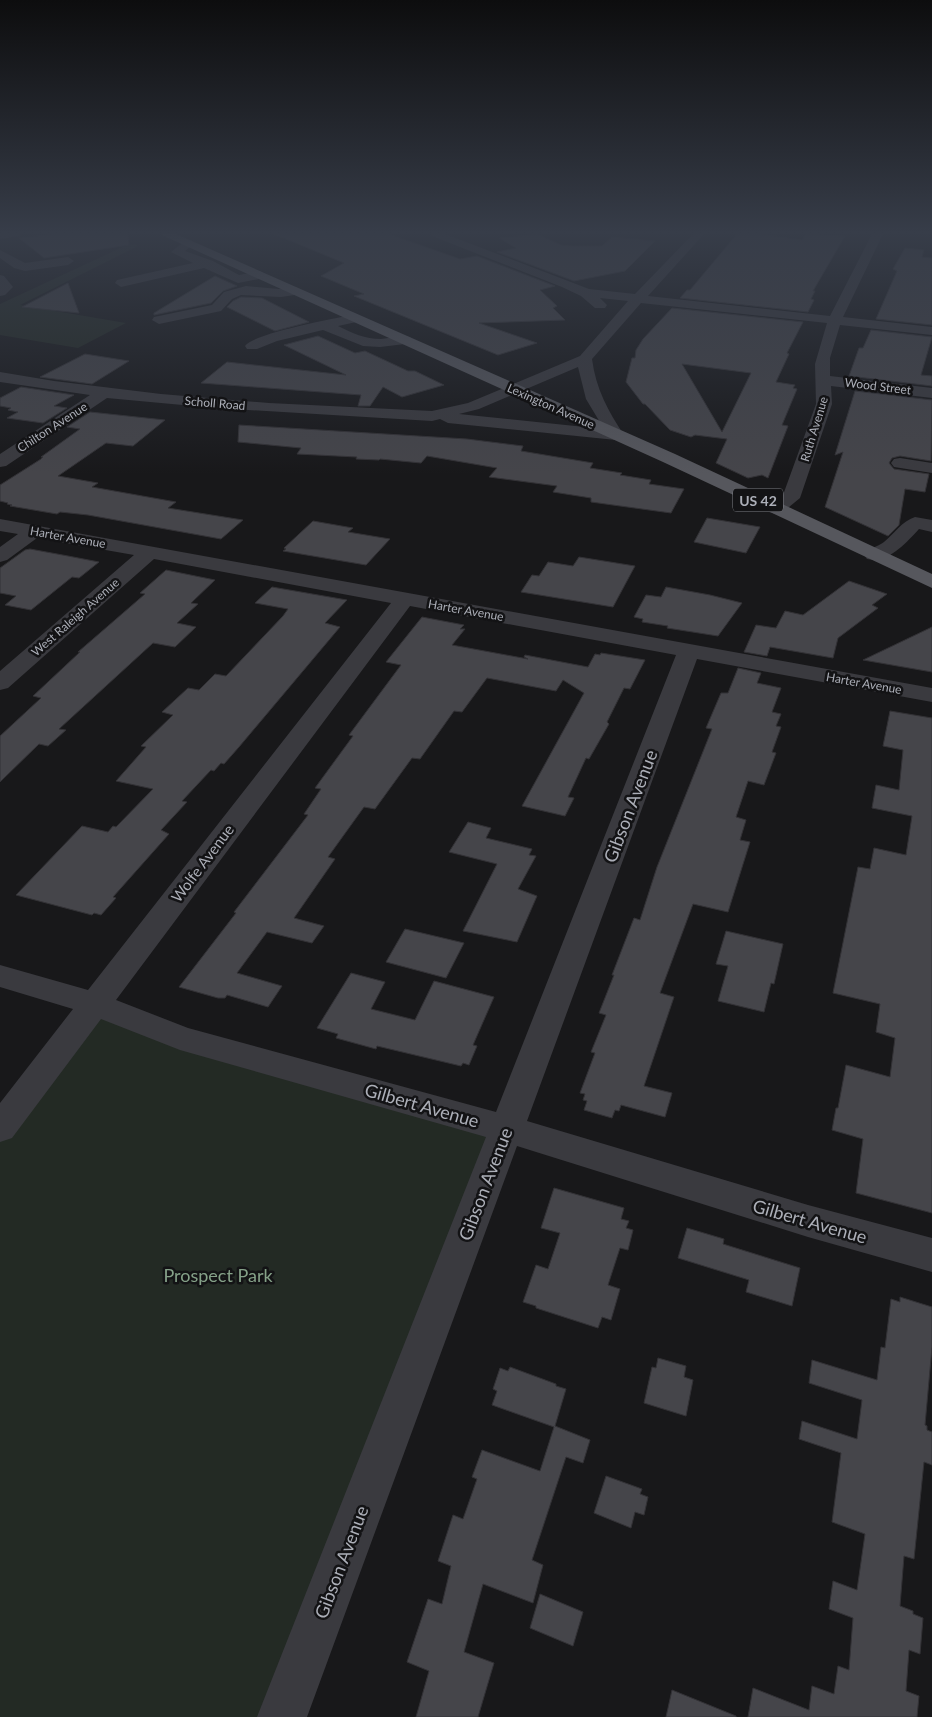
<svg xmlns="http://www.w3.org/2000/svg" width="932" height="1717" font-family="Lato,sans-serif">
	<rect width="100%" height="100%" fill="#18181a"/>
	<path fill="#232a24" d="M134,244L138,246L20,305L126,323L78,348L0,335V304L127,245Z
		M95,1004L506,1129L282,1717H0V1128Z"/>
	<path fill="#45454a" stroke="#333236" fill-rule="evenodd" d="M54,234H128L129,245L44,258L19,238Z
		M274,234H389L460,259L477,256L555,286L540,290L557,306L553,308L565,320L479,323L537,343L498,355L354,296L364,294L321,276L344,263Z
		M537,234L561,245L572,246H602L612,237L655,241L625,271L574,281L497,252L516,248L499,238Z
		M737,234H761L802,240L806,234L845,236L813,291H815L811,299L814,300L808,312L680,298L687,290H690Z
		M905,248L924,250L922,257L932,258V325L876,319L897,271L893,269Z
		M215,276L237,286L223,291L211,303L154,315V313Z
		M68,283L79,313L22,307Z
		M241,297L262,298L309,322L275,331L227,307L233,301Z
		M672,308L803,322L787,353L789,354L776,382L795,385L793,388L797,389L782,425L788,426L768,478L762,475L748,478L716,463L727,439L695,435L691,437L670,430L645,404H643L626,382L632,358H635L636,350L643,339ZM682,364L751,373L722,432Z
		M871,330L932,337L921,375L932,376V386L849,376L859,348H863Z
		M318,336L355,353L365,351L408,371H415L444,385L402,397L383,387L370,406H358L361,395L201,383L227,362L346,375L284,345Z
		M85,354L129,361L92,384L40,377Z
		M21,387L74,395L54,406L67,408L43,423L7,418L18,412L8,410L11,408L0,406V398Z
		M855,391L932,400L931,461L900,456L892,458L889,463L894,469L929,474L925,492L905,489L899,525L888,536L825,507L843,452L835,455Z
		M90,412L165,420L133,446L106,443L58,476L98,483L92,487L176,502L168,508L243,520L221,539L88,515L60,512L57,514L10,506L12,505L7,504L8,503L0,501V485L41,459L43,457H41L80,429L67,427Z
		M239,425L467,439L523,446L521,451L593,463L590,468L622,473L620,475L651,480L649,484L684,489L671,513L591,502V498L553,492L557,486L489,477L497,468L427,456L421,463L380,459L379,460L356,459L357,457L297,454L301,448L238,442Z
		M707,518L760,527L746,553L694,542Z
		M313,521L353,528L348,532L390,539L366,565L283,551L286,549L284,548Z
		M30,549L68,556L99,562L79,578L72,577L31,610L5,605L16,596L0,593V568L25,550Z
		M579,557L635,566L613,607L521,592L532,575L539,576L548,562L573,566Z
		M166,570L215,580L191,603L198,604L177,623L196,627L175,647L153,643L59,729L66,730L48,746L39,744L0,782V736L41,698L33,696L80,652H78L145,594L140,593Z
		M849,581L887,594L872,605L878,608L838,638L833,658L770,647L767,656L744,652L756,625L776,628L785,611L803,615Z
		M272,587L347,600L325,623L340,627L239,747L224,764L221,763L214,771L211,770L182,801L187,802L161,830L169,834L113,897L116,898L101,915L94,913L92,915L16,895L82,826L108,832L113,826L116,827L153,789L116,781L146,747L141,746L173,715L162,712L188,688L199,690L215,674L226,676L283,616L288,609L255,603Z
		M666,587L710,595L742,603L718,636L667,628L668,626L642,622L643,619L634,617L646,595L661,597Z
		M422,617L464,625L460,629H465L452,645L528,659L524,657L525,655L588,667L595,654L600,655L601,653L645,660L630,689L624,688L607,722L609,724L589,759L586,758L568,797L574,798L565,816L522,806L584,693L563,680L556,691L487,678L462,712L454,711L420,759L412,758L375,809L364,807L328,857L335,859L294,918L324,926L312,943L267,932L237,973L282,986L268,1007L227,995L225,998H218L179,987L236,913L234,912L308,815L304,814L321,789L315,788L353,736L349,735L401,665L386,662Z
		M932,627V672L863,660Z
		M738,668L761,673L757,683L781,688L772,712L781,714L776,726L781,727L772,752L776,753L764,785L748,781L736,817L746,820L740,840L750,842L728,912L693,904L660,993L674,997L644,1086L672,1093L665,1117L621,1105L619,1111L615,1110L612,1118L584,1110L587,1101L583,1100L585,1094L580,1093L595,1053L591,1052L606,1015L599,1013L614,975H612L634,918L640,920L657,867L712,729L706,728L721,693H728Z
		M890,711L932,718V1213L856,1193L863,1139L832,1130L836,1108H838L846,1065L890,1077L895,1038L876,1032L880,1004L833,993L858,867L870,869L874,848L906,855L912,816L872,808L876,785L899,790L903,750L883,746Z
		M468,822L491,828L486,838L532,849L529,855L536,856L518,889L537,896L517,942L463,931L497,864L449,852Z
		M405,929L464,943L446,978L386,962Z
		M726,931L783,944L774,984L771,983L764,1012L718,1001L728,966L716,964Z
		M351,973L385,982L371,1009L415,1020L434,981L494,997L473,1045L477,1046L469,1065L463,1063L461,1066L377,1046L376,1049L336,1038L338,1034L317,1028Z
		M554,1188L624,1208L621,1219L629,1221L626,1228L633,1230L628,1250L620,1248L608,1285L620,1289L611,1320L602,1317L598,1328L536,1308V1306L523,1302L536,1265L548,1269L560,1233L541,1228Z
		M687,1228L724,1239L723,1244L800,1268L792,1306L746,1292L749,1280L678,1258Z
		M900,1297L932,1307V1347L925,1425L927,1426V1430L932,1432V1465L924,1462L914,1559L904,1556L900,1606L913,1611V1614L923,1618L920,1654L909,1650L906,1691L919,1696L917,1717H748L753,1688L809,1710L812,1686L834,1694L838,1666L849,1670L853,1618L829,1609L833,1581L857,1590L865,1534L832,1522L841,1453L799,1439L802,1421L857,1439L862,1400L809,1383L812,1360L877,1380L881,1347L885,1348L891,1299L900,1302Z
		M658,1358L686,1366L684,1377L693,1380L686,1416L644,1403L652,1367L656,1368Z
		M510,1367L556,1384V1386L566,1389L555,1426L590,1440L583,1463L566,1457L532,1560L543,1565L533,1603L483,1584L464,1652L494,1663L478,1717H416L429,1671L407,1662L428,1599L442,1604L451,1566L438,1561L453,1515L463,1519L477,1479L472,1477L482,1450L540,1471L554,1427L492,1405L497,1391L493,1389L500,1368L508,1371Z
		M606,1476L642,1489L640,1494L648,1497L644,1515L635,1512L631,1528L594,1513Z
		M540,1594L583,1612L573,1646L530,1628Z
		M672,1690L736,1716V1717H666Z"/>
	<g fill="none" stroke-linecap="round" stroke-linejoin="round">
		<path fill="#3a3a3f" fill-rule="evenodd" d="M0,234H21L19,236L0,239Z
			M431,234H445L589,289L635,294L693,234H704L648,296L830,316L872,234H883L843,317L932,327V335L840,325L830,358V376L932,388V398L831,386L832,404L800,498L783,512L776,514L769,512L767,508L783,495L816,404L815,364L827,323L641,303L592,359C596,389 608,411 624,435L622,439L616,440L448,423L440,419L432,421L215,408L107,398L6,466L0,467V454L90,395L0,382V372L54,381L161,394L269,403L432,411L468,403L580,356L628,301L600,298L607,305L605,308H595L581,296L562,287L432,236ZM578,367L586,399L604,429L459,414L479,409Z
			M189,240L195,243L185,251L213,261L239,275L260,271L266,275L264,278L238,283L204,268L121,287L115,283L117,280L193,263L171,252L185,241Z
			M0,250L25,263L68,257L74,261L68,265L25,271L14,268L0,258Z
			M0,275L4,276L13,287L5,295L0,296Z
			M246,286L279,289L296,287L302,291L301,294L281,297L241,295L232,299L221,311L159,324L152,320L154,317L212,305L224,292Z
			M356,314L363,318L361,321L338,326C352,333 365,339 381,339C391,338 401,335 410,337L412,340L410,343L405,344L380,347L363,346L323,330L277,341L257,349H247L245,346C254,333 337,318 356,314Z
			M900,458L932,463V473L894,467L891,463L894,459Z
			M915,517L932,520V532L919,529C906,543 888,564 867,559L864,555C869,548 877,547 884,542C894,534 902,521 915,517Z
			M0,519L932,688V702L697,659L527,1121L808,1205L932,1238V1272L808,1237L517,1146L307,1717H257L486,1137L180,1050L101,1019L12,1138L0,1142V1103L73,1009L0,987V965L88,990L391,603L154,559L8,688L0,690V671L134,555L37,538L7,560L0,562V547L18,534L0,531ZM410,606L676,655L496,1112L188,1028L116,1000Z"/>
		<path fill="#56575d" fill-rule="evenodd" d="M162,234H176L675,454L932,574V588L663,462L164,236Z"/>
	</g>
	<linearGradient id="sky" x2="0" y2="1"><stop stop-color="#0d0d0e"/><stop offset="0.49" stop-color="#373d49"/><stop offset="1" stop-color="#373d49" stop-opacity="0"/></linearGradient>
	<rect width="932" height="474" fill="url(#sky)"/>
	<g text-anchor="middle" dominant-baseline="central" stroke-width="5" stroke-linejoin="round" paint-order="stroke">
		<g font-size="12" fill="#acafb8" stroke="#131315">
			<text transform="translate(878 386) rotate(7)">Wood Street</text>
			<text transform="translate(215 403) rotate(5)">Scholl Road</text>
			<text transform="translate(551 406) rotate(24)">Lexington Avenue</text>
			<text transform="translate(52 427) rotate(-33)">Chilton Avenue</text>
			<text transform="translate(814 429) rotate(-73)">Ruth Avenue</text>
			<text transform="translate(68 537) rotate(10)">Harter Avenue</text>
			<text transform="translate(466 610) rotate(10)">Harter Avenue</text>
			<text transform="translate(75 617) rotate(-41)">West Raleigh Avenue</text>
			<text transform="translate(864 683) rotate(10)">Harter Avenue</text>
		</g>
		<rect fill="#131315" stroke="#7e8087" stroke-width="1" x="733" y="488.5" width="50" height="23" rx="4"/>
		<g font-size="14" font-weight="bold" fill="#acafb8">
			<text x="758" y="500">US 42</text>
		</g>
		<g font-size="15" fill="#acafb8" stroke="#131315">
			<text transform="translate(202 863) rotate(-53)">Wolfe Avenue</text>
		</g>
		<g font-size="18" fill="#acafb8" stroke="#131315">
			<text transform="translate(630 806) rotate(-69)">Gibson Avenue</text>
			<text transform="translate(422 1105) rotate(16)">Gilbert Avenue</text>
			<text transform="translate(485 1184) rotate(-69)">Gibson Avenue</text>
			<text transform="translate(810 1221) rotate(16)">Gilbert Avenue</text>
			<text transform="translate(341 1562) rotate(-69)">Gibson Avenue</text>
		</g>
		<g font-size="18" fill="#85a188" stroke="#131315">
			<text x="218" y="1275">Prospect Park</text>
		</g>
	</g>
</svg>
